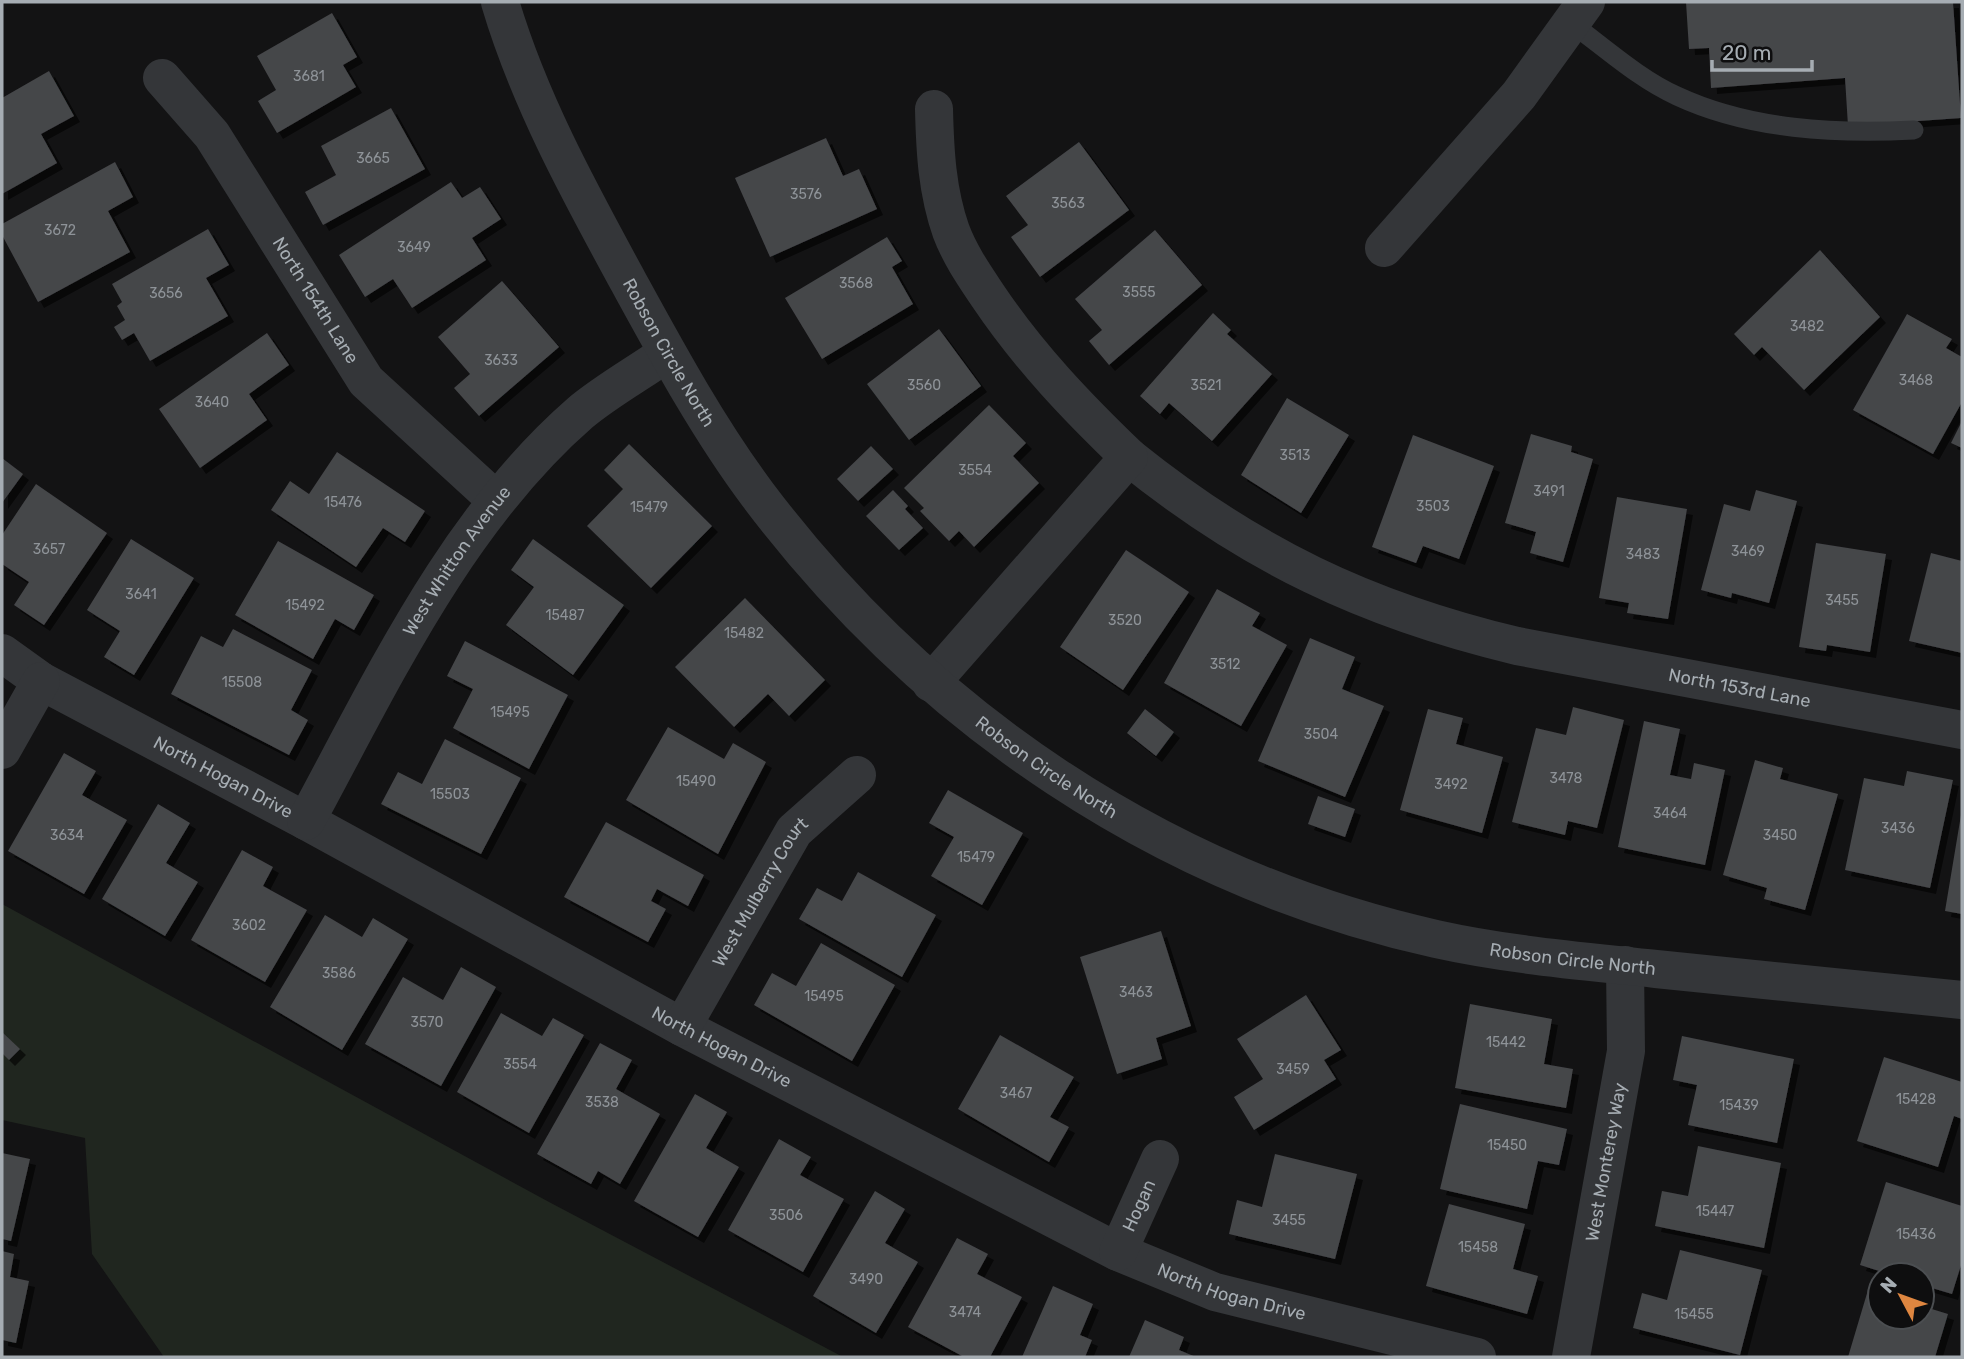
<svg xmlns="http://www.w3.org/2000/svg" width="1964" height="1359" font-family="Rubik,sans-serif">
	<defs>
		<filter id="shadow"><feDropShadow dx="6" dy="6" stdDeviation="0" flood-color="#0009"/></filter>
	</defs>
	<rect width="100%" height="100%" fill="#131314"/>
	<path fill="#20261f" d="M2,904L549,1202L843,1357H164L92,1254L85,1138L2,1120Z"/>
	<path fill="#454649" filter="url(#shadow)" d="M1686,2H1953L1961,118L1848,126L1845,78L1711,88L1709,48L1689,49Z
		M332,13L357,57L343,65L356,87L277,133L258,101L276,90L257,56Z
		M49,71L74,116L41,134L57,163L2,194V98Z
		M391,108L425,169L323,225L305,192L336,175L321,146Z
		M826,138L843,176L859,169L877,209L770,257L735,178Z
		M1079,142L1129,210L1040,277L1011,237L1028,225L1006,196Z
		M115,162L133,197L108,211L130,252L38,302L2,235V224Z
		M451,182L462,198L480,187L501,219L472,238L486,260L412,308L393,279L365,297L339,255Z
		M208,229L229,265L206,278L228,316L150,361L134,333L122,340L114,327L125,320L117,306L122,302L112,284Z
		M1155,230L1202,285L1109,365L1089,341L1102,330L1075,299Z
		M887,237L902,261L892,267L913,304L822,359L785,298Z
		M1820,250L1880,317L1804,390L1762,347L1754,355L1734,334Z
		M502,281L559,347L479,416L454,388L470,374L438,337Z
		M1213,313L1231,330L1227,334L1272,374L1212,441L1169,403L1160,414L1140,396Z
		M1907,314L1952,339L1946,348L1962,357V402L1933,454L1853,410Z
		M939,329L981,386L909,440L867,384Z
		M267,333L289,365L249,394L267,420L200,468L159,409Z
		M1287,398L1349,435L1301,513L1241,475Z
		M989,405L1026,443L1013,456L1039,483L974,547L959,531L949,541L920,511L924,508L904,488Z
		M1962,421V448L1951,443Z
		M1531,434L1572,446L1571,452L1593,459L1563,562L1530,553L1536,532L1505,523Z
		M1413,435L1494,466L1459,559L1423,546L1416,563L1372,547Z
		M629,444L712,526L651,588L587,526L623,489L604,470Z
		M871,446L893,469L858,501L837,479Z
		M337,452L425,511L405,542L383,528L356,567L271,510L290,481L309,494Z
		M2,458L23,474L2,503Z
		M36,484L107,533L44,625L14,605L29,582L2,564V535Z
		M893,490L908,506L905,509L923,528L899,550L866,516Z
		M1756,490L1797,501L1769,603L1732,593L1731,598L1701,590L1724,504L1750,511Z
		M1617,497L1687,509L1668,619L1627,613L1629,603L1599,598Z
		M131,539L194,578L134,675L104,657L120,631L87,610Z
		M533,539L624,605L573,675L506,625L534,587L511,570Z
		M278,541L374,595L354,630L335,619L313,659L235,615Z
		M1816,543L1886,554L1870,652L1827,645L1826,651L1799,647Z
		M1126,550L1189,592L1123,690L1060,647Z
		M1931,553L1962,561V653L1909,641Z
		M1217,589L1260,613L1252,626L1287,645L1241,726L1164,683Z
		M745,598L825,680L789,716L768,694L734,727L675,667Z
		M233,629L312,670L291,710L308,720L289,755L171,694L201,636L223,647Z
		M1310,638L1355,657L1342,689L1384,706L1345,797L1258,761Z
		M465,641L568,695L529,769L453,728L473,689L447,676Z
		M1573,707L1624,720L1597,828L1568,821L1565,835L1512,822L1536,728L1566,735Z
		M1145,709L1174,732L1156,756L1127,733Z
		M1428,709L1463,718L1456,744L1503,757L1482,833L1400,810Z
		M1644,721L1680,729L1670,775L1691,779L1694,763L1725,770L1705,865L1618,847Z
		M668,727L724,759L733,743L766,762L718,854L626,800Z
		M445,739L521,778L481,854L381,804L398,772L422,784Z
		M64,753L96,771L82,795L127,820L84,894L8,851Z
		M1755,760L1783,768L1780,779L1838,794L1805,910L1764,899L1767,888L1723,875Z
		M1907,771L1953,780L1930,888L1845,870L1864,778L1904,786Z
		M948,790L1023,833L982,905L931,876L954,837L929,823Z
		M1318,796L1355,809L1345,837L1308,824Z
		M158,804L190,823L166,863L198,882L165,936L102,899Z
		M1961,815H1962V914L1945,911Z
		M606,822L704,875L688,906L657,889L651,901L666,909L648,942L564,897Z
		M242,850L273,867L263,886L307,910L265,982L191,940Z
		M858,872L936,915L902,977L799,919L817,888L842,901Z
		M325,915L362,937L373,918L408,939L342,1050L270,1007Z
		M1161,931L1191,1026L1156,1038L1162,1059L1117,1074L1080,957Z
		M821,943L895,985L852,1061L754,1005L772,973L796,986Z
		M461,967L496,987L441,1086L365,1044L403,977L443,1000Z
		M1306,995L1341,1050L1324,1060L1336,1079L1254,1130L1234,1097L1263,1079L1237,1039Z
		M1470,1004L1552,1019L1544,1064L1573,1069L1566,1108L1455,1088Z
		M501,1013L542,1036L553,1018L584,1035L529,1133L457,1092Z
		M2,1032L20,1049L9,1060L2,1053Z
		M1000,1035L1074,1077L1050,1117L1069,1127L1049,1162L958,1109Z
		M1682,1036L1794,1059L1777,1143L1688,1125L1697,1085L1673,1080Z
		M600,1043L632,1060L616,1089L660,1114L620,1184L598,1171L591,1184L537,1154Z
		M1884,1057L1962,1082V1119L1954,1116L1938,1167L1857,1141Z
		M695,1094L727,1112L706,1148L739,1167L698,1237L634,1201Z
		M1460,1104L1567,1129L1559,1165L1538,1161L1527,1209L1440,1189Z
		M779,1139L811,1157L800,1175L844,1199L803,1272L728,1230Z
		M1698,1146L1781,1163L1764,1248L1655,1226L1662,1191L1688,1196Z
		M2,1153L30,1159L11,1241L2,1239Z
		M1275,1154L1357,1174L1335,1259L1229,1234L1237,1200L1262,1207Z
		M1886,1182L1962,1206V1262L1952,1294L1922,1285V1275H1892L1860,1265Z
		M875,1191L905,1209L885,1243L918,1262L876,1333L813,1296Z
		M1449,1204L1525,1224L1513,1269L1538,1276L1527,1314L1426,1286Z
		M957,1238L988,1254L977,1274L1022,1297L990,1357H964L908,1327Z
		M1680,1250L1762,1270L1740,1355L1633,1328L1642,1293L1667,1300Z
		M2,1251L14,1254L10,1277L29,1281L16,1343L2,1340Z
		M1053,1286L1093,1304L1080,1335L1092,1340L1085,1357H1022Z
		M1868,1290L1880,1294V1317H1922V1306L1948,1314L1935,1357H1848Z
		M1145,1320L1184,1337L1179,1350L1196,1357H1129Z"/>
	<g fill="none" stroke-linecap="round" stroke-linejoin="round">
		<path stroke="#343639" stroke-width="19" d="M1571,23C1604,47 1639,79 1677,96C1750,130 1836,134 1914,130"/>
		<g stroke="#343639" stroke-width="38">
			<path id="s1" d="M162,78L212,135L366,381L496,500"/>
			<path d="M1384,248L1519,95L1586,2"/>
			<path id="s2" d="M1129,457C1251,555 1366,610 1517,646L1962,730"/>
			<path id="s3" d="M2,653L41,681L306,821L682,1027L1118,1252L1215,1292L1477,1357"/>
			<path d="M931,683L1129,457C1077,407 1029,357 988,296C974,275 960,255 951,231C937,191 935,151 934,109"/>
			<path d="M2,750L41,681"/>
			<path id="s4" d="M306,821C383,679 456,521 580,413C606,391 639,373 667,353"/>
			<path id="s5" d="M682,1027L794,831L857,775"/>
			<path id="s6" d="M1118,1252L1160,1159"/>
			<path id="s7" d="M1571,1357L1626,1051L1625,965"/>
		</g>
		<path stroke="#343639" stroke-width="38" id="s8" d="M500,2C529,100 579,191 628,281C668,354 708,428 758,495C926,718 1163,878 1436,939C1508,955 1583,961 1656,969C1758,979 1860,989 1962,1000"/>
	</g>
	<g text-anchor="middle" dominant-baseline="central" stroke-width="5" stroke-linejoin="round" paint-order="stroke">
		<g font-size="14" fill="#8e9398">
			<text x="309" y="76">3681</text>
			<text x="373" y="158">3665</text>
			<text x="806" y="194">3576</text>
			<text x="1068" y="203">3563</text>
			<text x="60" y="230">3672</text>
			<text x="414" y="247">3649</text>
			<text x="856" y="283">3568</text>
			<text x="1139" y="292">3555</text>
			<text x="166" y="293">3656</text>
			<text x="1807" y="326">3482</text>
			<text x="501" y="360">3633</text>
			<text x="1916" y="380">3468</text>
			<text x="924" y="385">3560</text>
			<text x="1206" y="385">3521</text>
			<text x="212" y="402">3640</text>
			<text x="1295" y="455">3513</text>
			<text x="975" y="470">3554</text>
			<text x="1549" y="491">3491</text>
			<text x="343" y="502">15476</text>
			<text x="1433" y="506">3503</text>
			<text x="649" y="507">15479</text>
			<text x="49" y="549">3657</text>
			<text x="1748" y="551">3469</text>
			<text x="1643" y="554">3483</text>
			<text x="141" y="594">3641</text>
			<text x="1842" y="600">3455</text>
			<text x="305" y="605">15492</text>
			<text x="565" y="615">15487</text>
			<text x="1125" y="620">3520</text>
			<text x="744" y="633">15482</text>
			<text x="1225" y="664">3512</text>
			<text x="242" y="682">15508</text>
			<text x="510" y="712">15495</text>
			<text x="1321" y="734">3504</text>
			<text x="1566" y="778">3478</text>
			<text x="696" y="781">15490</text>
			<text x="1451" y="784">3492</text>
			<text x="450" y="794">15503</text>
			<text x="1670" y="813">3464</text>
			<text x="1898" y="828">3436</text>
			<text x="67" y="835">3634</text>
			<text x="1780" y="835">3450</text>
			<text x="976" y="857">15479</text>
			<text x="249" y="925">3602</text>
			<text x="339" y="973">3586</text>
			<text x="1136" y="992">3463</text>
			<text x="824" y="996">15495</text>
			<text x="427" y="1022">3570</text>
			<text x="1506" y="1042">15442</text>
			<text x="520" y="1064">3554</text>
			<text x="1293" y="1069">3459</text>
			<text x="1016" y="1093">3467</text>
			<text x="1916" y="1099">15428</text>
			<text x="602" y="1102">3538</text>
			<text x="1739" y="1105">15439</text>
			<text x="1507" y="1145">15450</text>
			<text x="1715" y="1211">15447</text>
			<text x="786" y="1215">3506</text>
			<text x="1289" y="1220">3455</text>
			<text x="1916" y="1234">15436</text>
			<text x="1478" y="1247">15458</text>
			<text x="866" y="1279">3490</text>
			<text x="965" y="1312">3474</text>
			<text x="1694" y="1314">15455</text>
		</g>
		<g font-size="18" fill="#a6adb3" stroke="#0e0e0f">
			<text stroke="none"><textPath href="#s1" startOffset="271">North 154th Lane</textPath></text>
			<text stroke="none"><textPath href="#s8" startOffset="390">Robson Circle North</textPath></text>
			<text stroke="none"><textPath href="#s4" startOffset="301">West Whitton Avenue</textPath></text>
			<text stroke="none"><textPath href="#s2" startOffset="662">North 153rd Lane</textPath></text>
			<text stroke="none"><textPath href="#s8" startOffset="957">Robson Circle North</textPath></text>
			<text stroke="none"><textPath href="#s3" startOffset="254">North Hogan Drive</textPath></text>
			<text stroke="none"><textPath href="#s5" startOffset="156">West Mulberry Court</textPath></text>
			<text stroke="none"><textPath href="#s8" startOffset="1524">Robson Circle North</textPath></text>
			<text stroke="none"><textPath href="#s3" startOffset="821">North Hogan Drive</textPath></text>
			<text stroke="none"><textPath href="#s7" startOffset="198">West Monterey Way</textPath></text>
			<text stroke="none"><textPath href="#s6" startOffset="51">Hogan</textPath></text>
			<text stroke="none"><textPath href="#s3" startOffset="1388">North Hogan Drive</textPath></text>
		</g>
	</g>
	<rect width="1964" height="1359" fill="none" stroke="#a6adb3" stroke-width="7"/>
	<g transform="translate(1901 1296) rotate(311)"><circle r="33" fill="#0e0e0f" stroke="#4b4e51" stroke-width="2"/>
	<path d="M0-5L12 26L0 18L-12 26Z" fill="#de8640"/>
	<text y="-10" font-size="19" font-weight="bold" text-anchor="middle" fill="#a6adb3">N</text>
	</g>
	<path d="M1712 60v10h100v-10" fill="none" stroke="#a6adb3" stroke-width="3.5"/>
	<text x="1722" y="60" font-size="21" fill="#a6adb3" stroke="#0e0e0f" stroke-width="5" paint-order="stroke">20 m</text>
</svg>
